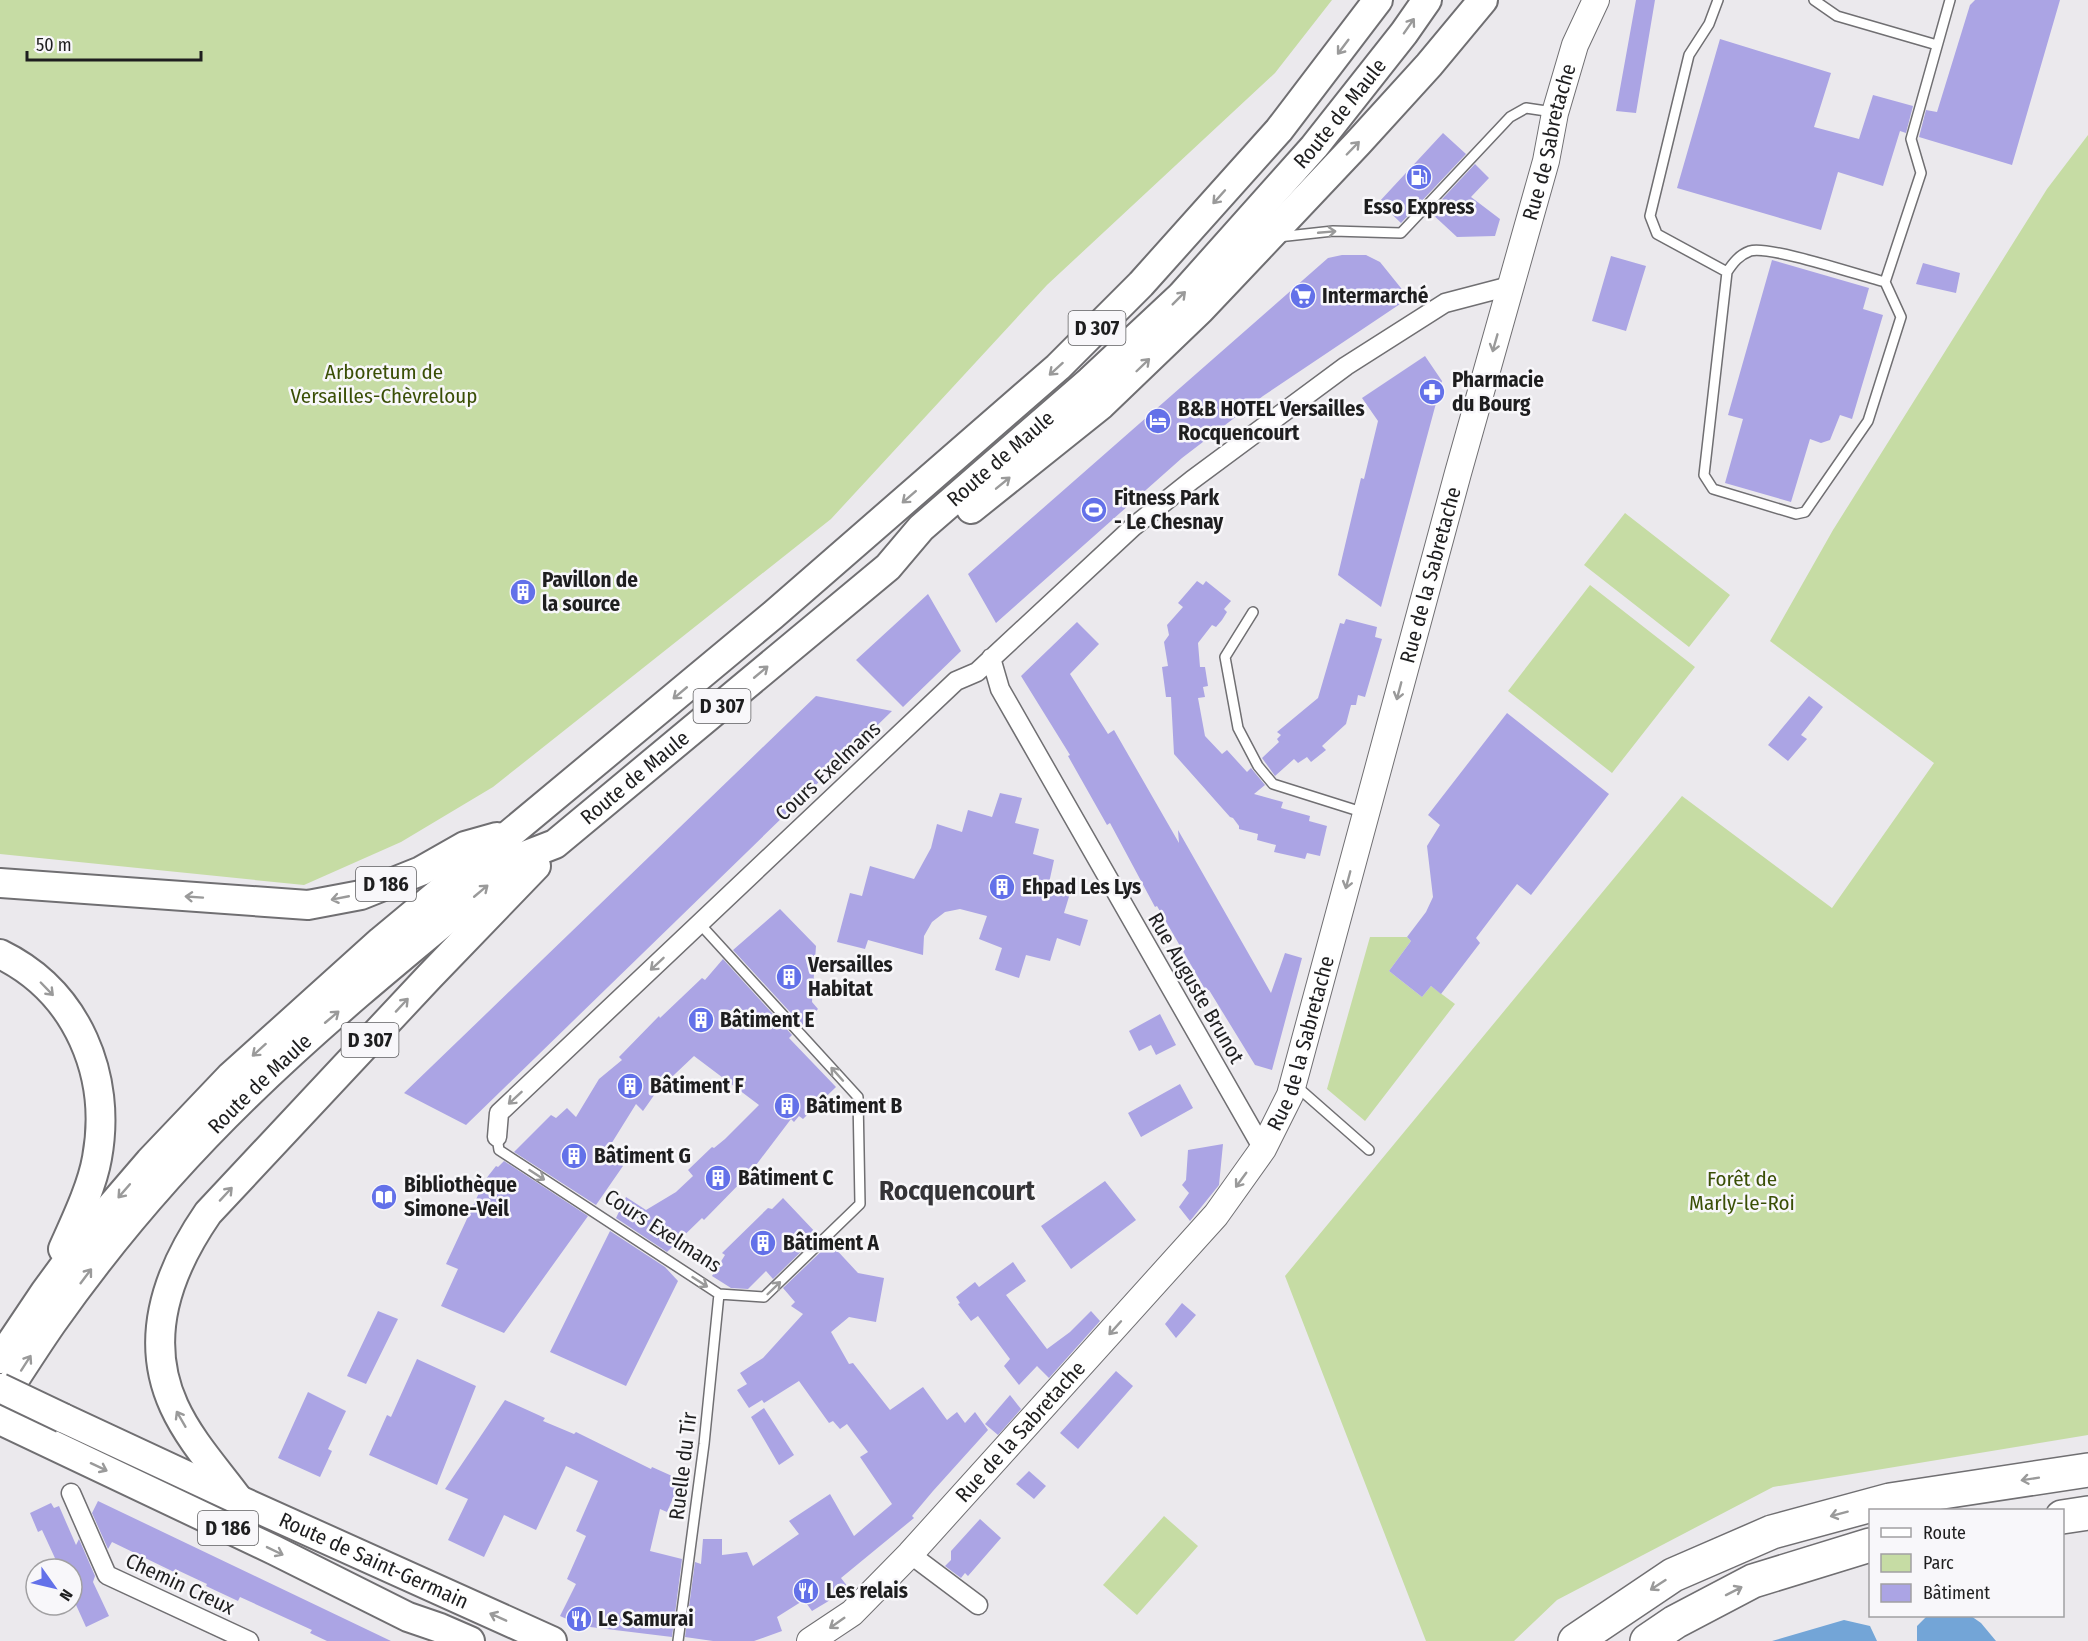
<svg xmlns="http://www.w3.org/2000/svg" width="2088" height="1641" font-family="'Fira Sans Condensed',sans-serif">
	<rect width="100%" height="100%" fill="#ebe9ed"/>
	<path fill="#c6dca4" d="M0,0H1332L1275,73L1047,285L831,519L493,787L401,842L304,885L0,854Z
		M2088,135V1435L1773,1487L1557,1600L1514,1641H1426L1285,1276L1682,796L1832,908L1934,763L1770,641L1833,530L2047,189Z
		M1625,513L1730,595L1689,647L1584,565Z
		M1590,585L1695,667L1612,773L1508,691Z
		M1370,937H1407L1411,941L1389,971L1422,997L1431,986L1455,1004L1365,1121L1327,1089Z
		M1164,1516L1198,1546L1137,1615L1103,1585Z"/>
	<path fill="#73a5d7" d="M1927,1616H1971L1981,1623L1996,1641H1917V1626Z
		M1844,1620L1870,1626L1877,1641H1772Z"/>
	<path fill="#aba4e4" d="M1636,0H1655L1636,113L1616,111Z
		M1975,0H2060L2012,165L1919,137L1926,110L1937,112L1970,5Z
		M1720,39L1831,73L1814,127L1859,139L1873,95L1913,106L1906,133L1900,131L1883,186L1838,172L1821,230L1677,188Z
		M1443,133L1466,154L1401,223L1379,202Z
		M1475,164L1489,178L1471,197L1500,219L1495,236L1457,237L1430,212Z
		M1342,255H1366L1380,262L1409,298L1263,396L1182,458L996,623L968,574L1328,258Z
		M1611,256L1646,266L1626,331L1592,321Z
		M1772,260L1869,288L1863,309L1883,315L1852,419L1840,415L1830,440L1821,443L1810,439L1791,502L1725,483L1743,419L1728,415Z
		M1923,263L1960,273L1956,293L1916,284Z
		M1425,356L1442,381L1381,607L1338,575L1361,478L1364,479L1378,421L1362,398Z
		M1197,581L1203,585L1206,581L1231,601L1224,609L1227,612L1222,620L1216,627L1212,625L1198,643L1200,667H1205L1208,686L1203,687L1205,697L1198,698L1205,736L1222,754L1227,750L1247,772L1251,768L1265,785L1254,794L1283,802L1281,808L1310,816L1309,821L1327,826L1320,856L1307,853L1305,859L1274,852L1276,845L1257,840L1258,834L1239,829V826L1233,818L1230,817L1174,754L1171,697H1166L1162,667L1168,666L1164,642L1169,635L1167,625L1183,607L1178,603Z
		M928,594L961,651L903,707L856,660Z
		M1346,619L1377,627L1375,637L1382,639L1365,697L1358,695L1356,705H1351L1346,724L1322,746L1326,750L1311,762L1307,757L1298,763L1294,759L1275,776L1262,758L1279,742L1277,739L1281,735L1277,732L1318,698L1340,623L1344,624Z
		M1077,622L1099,644L1070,674L1108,734L1114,730L1179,843L1178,830L1271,993L1285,953L1302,958L1272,1070L1255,1065L1209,990L1206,991L1157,906L1155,907L1110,823L1107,825L1068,756L1070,755L1021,676Z
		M816,696L892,711L466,1125L404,1093Z
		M1809,696L1823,707L1801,735L1807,739L1788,761L1768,745Z
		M1507,713L1609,794L1531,895L1517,884L1476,938L1480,943L1441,994L1431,986L1422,997L1389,971L1411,941L1407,937L1426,912L1433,897L1427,846L1440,825L1428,815Z
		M1000,793L1022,798L1015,823L1039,829L1033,854L1054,860L1049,883L1071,890L1064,913L1088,920L1080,946L1057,938L1050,961L1026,955L1019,978L995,970L1002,948L979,939L987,916L960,909L945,912L932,922L924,936L923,955L868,940L865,949L837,942L850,893L862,896L870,866L914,879L931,848L937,824L962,832L968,810L992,817Z
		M780,909L816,946L812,1002L818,1009L802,1025L733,950Z
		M723,959L792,1035L789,1038L836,1087L803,1119L799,1116L794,1122L791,1119L750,1173L704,1220L702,1218L667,1252L616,1218L626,1197L646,1210L676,1192L693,1176L688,1170L712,1147L714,1148L725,1139L759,1105L694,1056L657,1091L643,1111L636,1104L608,1149L623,1166L596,1205L514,1152L551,1115L556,1118L567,1108L576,1117L599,1079L622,1060L619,1057L659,1016L660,1018L702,978L705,980Z
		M1160,1014L1176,1045L1156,1055L1151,1045L1139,1051L1129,1031Z
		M1180,1084L1193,1108L1141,1137L1128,1113Z
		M1223,1144L1219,1185L1190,1221L1179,1207L1189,1193L1182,1185L1186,1180L1188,1150Z
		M504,1161L588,1216L504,1333L441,1306L458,1269L446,1264L485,1180L496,1166L498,1167Z
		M1105,1181L1136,1220L1071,1269L1041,1226Z
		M783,1198L818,1235L773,1279L766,1271L748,1289L731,1288L712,1276L725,1255L722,1253L768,1208L772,1209Z
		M610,1231L665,1267L678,1281L626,1386L550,1352Z
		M828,1245L830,1247L832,1245L858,1273L884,1278L876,1322L849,1317L831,1332L849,1364L853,1363L890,1410L923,1387L947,1420L957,1412L965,1423L975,1412L988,1430L933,1491L912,1516L914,1518L841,1578L848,1587L827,1602L812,1611L804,1600L777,1617L782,1631L754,1641H713L685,1637L695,1562L701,1564L703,1539H722V1555L747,1552L753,1566L799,1534L789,1521L830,1494L854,1536L892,1504L860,1457L868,1452L847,1424L840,1429L833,1421L829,1423L799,1381L764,1403L762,1400L749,1408L737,1390L747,1384L740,1373L763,1358L803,1314L791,1306L795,1302L783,1288Z
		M1013,1262L1026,1281L1006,1295L1047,1349L1070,1332L1091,1311L1100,1321L1049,1378L1037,1366L1019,1385L1004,1366L1010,1359L978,1316L971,1321L958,1304L960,1303L956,1297L975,1282L979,1287Z
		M1182,1303L1196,1315L1176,1338L1165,1324Z
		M378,1311L398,1319L366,1384L347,1376Z
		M417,1359L476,1386L437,1485L369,1455L387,1415L391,1417Z
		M1116,1371L1133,1386L1078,1449L1060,1433Z
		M308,1392L346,1411L328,1449L332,1451L320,1477L278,1458Z
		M1010,1395L1021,1409L998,1435L985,1424Z
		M505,1400L545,1418L543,1421L574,1434L576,1432L651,1469L652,1467L681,1480L667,1512L660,1509L650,1551L682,1559L672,1637L582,1626L560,1616L576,1584L567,1579L586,1536L576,1531L598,1481L566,1466L536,1530L504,1515L484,1557L448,1540L468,1499L445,1489Z
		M764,1408L794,1455L779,1465L751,1417Z
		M1029,1471L1046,1486L1034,1499L1016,1484Z
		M98,1501L391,1641H327L310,1633L312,1630L240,1597L238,1601L206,1586L207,1584L175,1569L174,1572L112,1542L108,1549L92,1513Z
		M51,1503L54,1508L59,1506L76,1545L79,1539L95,1576L93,1582L109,1616L86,1627L72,1596V1569H60L42,1530L38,1532L30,1513Z
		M980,1519L1001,1538L968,1576L965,1573L961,1578L945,1566L951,1560V1551Z"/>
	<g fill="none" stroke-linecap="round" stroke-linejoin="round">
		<g stroke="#706f72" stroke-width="12">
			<path id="lane" d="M1718,0L1709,24L1689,55L1650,216L1657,234L1727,272
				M1814,0L1837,16L1937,45
				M1278,237L1333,231L1401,233L1510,117L1526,108L1553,112
				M1885,282C1861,276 1769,245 1750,251C1739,255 1733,263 1727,272L1704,475L1713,489L1796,514L1805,512L1868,421L1901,317L1885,282L1921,173L1911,139L1950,0
				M1253,612L1225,657L1238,728L1258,766L1273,784L1365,813
				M1295,1085L1369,1150
				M497,1137L499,1150L719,1294L764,1297L860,1204L858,1097L699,923
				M678,1641L704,1444L719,1294"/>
		</g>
		<g stroke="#706f72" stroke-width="21">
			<path id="street" d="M991,658L1000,689L1263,1149
				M497,1137L499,1113L956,681L977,672L1133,527L1192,480L1346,366L1445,303L1510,286
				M71,1493L107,1575L249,1641
				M910,1554L978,1605"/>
		</g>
		<g stroke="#706f72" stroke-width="28">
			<g id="secondary">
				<path id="s1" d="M810,1641L852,1613L910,1554L1216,1215L1263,1149L1290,1095L1458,473L1546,161L1555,113L1575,45L1596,0"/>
			</g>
		</g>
		<g stroke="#706f72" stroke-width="32">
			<g id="primary">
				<path d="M971,509L1101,405L1200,310L1358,143L1429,65L1483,0"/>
				<path d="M0,883L308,905L361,895L421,871L465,846L497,837"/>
				<path d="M0,954C78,992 112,1076 97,1158C92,1187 75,1222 63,1249"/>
				<path d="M0,1359L45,1292L89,1232L150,1161L230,1077L381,941L773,615L1058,367L1141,284L1279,130L1378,0"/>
				<path id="s2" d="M0,1402C17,1376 34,1349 52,1323C109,1242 175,1165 246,1096C334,1010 430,934 524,856L555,844L888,567L921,528L1090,381L1181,296L1314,147L1404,33L1427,0"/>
				<path id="s3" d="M63,1418L239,1500L552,1641"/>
				<path d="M0,1420L274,1550L408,1617L440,1628L470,1641"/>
				<path d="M239,1500C217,1470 190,1441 174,1406C143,1338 168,1271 208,1213L429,977L536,866"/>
			</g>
		</g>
		<g stroke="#706f72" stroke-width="36">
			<path id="highway" d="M2062,1517L2088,1513
				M1575,1641L1673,1575L1772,1532L1890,1500L2088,1470
				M1647,1641L1675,1622L1753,1581L1870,1545"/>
		</g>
		<use href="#lane" stroke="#fff" stroke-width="9"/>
		<use href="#street" stroke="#fff" stroke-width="18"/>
		<use href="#secondary" stroke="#fff" stroke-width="26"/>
		<use href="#primary" stroke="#fff" stroke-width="28"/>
		<use href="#highway" stroke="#fff" stroke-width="33"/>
		<g stroke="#706f72" stroke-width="32" stroke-linecap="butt">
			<path id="primary-bridge" d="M0,1388L63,1418"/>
		</g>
		<use href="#primary-bridge" stroke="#fff" stroke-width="28"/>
	</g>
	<defs><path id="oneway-shaft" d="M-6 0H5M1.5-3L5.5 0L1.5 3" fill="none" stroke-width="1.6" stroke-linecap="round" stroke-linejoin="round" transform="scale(1.5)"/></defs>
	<g stroke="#9a9a9a">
		<use href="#oneway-shaft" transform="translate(1409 26) rotate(-55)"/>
		<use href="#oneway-shaft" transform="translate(1343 47) rotate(127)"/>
		<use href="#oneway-shaft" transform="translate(1353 148) rotate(-46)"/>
		<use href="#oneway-shaft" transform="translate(1219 197) rotate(132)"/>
		<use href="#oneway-shaft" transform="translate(1327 232) rotate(-5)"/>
		<use href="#oneway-shaft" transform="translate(1179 298) rotate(-45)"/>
		<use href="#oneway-shaft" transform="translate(1495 343) rotate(106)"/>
		<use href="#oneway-shaft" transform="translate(1143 365) rotate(-44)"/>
		<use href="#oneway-shaft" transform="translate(1056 369) rotate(138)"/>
		<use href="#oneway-shaft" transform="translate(1003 483) rotate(-39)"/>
		<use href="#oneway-shaft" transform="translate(909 497) rotate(139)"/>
		<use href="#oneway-shaft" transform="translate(761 672) rotate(-40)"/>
		<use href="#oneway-shaft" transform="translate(1399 691) rotate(105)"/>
		<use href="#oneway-shaft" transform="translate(680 693) rotate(140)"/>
		<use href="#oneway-shaft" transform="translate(1348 880) rotate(105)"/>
		<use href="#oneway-shaft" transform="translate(481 891) rotate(-40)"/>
		<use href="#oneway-shaft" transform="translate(194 897) rotate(-176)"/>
		<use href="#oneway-shaft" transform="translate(340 898) rotate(169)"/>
		<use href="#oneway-shaft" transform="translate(657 964) rotate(137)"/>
		<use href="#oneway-shaft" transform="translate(47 989) rotate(46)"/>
		<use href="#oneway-shaft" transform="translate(402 1005) rotate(-47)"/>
		<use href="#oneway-shaft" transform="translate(332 1017) rotate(-40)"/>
		<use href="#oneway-shaft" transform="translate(259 1050) rotate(138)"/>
		<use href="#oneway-shaft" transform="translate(837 1074) rotate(-132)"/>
		<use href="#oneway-shaft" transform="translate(515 1098) rotate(137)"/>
		<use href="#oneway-shaft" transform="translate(537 1175) rotate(33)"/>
		<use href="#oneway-shaft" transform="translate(1241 1180) rotate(126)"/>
		<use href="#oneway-shaft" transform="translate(124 1191) rotate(131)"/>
		<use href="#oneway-shaft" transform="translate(226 1194) rotate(-47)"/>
		<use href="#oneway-shaft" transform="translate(86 1276) rotate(-53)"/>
		<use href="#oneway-shaft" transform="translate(700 1282) rotate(33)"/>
		<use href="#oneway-shaft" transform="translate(774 1288) rotate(-44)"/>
		<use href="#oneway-shaft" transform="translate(1115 1328) rotate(132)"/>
		<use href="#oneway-shaft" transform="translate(26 1363) rotate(-57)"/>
		<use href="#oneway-shaft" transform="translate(181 1419) rotate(-120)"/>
		<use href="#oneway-shaft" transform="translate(99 1467) rotate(25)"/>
		<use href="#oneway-shaft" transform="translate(2030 1479) rotate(171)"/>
		<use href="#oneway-shaft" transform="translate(1839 1514) rotate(165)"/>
		<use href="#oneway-shaft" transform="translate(275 1551) rotate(26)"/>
		<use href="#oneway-shaft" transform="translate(1658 1585) rotate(147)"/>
		<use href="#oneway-shaft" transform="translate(1734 1591) rotate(-27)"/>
		<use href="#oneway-shaft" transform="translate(498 1617) rotate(-156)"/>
		<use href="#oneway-shaft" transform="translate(837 1623) rotate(145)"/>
	</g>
	<defs>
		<g id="fuel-disc" transform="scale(1.35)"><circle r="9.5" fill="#6371e9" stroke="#f8f7fa"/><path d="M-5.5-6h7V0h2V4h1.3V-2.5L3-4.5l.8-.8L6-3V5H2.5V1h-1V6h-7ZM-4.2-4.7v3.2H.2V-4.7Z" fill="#fff"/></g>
		<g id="supermarket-disc" transform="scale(1.35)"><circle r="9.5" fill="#6371e9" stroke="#f8f7fa"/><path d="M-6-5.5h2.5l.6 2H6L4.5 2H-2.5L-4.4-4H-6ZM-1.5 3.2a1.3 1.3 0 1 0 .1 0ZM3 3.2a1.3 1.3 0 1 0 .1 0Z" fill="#fff"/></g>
		<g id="pharmacy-disc" transform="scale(1.35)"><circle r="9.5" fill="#6371e9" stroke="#f8f7fa"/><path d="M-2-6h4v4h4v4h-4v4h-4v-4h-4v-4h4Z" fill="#fff"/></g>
		<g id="hotel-disc" transform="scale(1.35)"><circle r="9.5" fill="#6371e9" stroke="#f8f7fa"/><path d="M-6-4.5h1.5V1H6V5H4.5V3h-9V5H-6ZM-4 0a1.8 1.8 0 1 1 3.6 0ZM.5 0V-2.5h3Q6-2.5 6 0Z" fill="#fff"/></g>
		<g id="stadium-disc" transform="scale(1.35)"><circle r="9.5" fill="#6371e9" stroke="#f8f7fa"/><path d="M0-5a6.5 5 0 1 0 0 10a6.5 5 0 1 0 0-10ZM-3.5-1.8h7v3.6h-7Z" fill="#fff"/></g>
		<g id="building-disc" transform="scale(1.35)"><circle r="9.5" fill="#6371e9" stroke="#f8f7fa"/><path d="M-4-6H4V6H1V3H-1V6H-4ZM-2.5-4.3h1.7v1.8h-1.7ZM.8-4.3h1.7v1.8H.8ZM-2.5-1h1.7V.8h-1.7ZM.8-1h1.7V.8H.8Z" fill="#fff"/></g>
		<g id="library-disc" transform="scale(1.35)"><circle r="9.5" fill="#6371e9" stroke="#f8f7fa"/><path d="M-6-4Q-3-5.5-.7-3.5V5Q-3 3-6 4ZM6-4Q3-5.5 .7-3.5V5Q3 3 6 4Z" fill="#fff"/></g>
		<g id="restaurant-disc" transform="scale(1.35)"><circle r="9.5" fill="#6371e9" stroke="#f8f7fa"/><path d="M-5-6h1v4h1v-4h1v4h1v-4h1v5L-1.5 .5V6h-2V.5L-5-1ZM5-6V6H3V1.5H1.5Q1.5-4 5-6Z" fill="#fff"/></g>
	</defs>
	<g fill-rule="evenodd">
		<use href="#fuel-disc" x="1419" y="177"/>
		<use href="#supermarket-disc" x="1303" y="296"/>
		<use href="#pharmacy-disc" x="1432" y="392"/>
		<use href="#hotel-disc" x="1158" y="421"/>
		<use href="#stadium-disc" x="1094" y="510"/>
		<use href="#building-disc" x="523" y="592"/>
		<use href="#building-disc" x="1002" y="887"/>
		<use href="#building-disc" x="789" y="977"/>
		<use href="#building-disc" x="701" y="1020"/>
		<use href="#building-disc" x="630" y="1086"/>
		<use href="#building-disc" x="787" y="1106"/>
		<use href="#building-disc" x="574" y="1156"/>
		<use href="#building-disc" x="718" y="1178"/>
		<use href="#library-disc" x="384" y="1197"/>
		<use href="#building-disc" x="763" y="1243"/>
		<use href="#restaurant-disc" x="806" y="1591"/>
		<use href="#restaurant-disc" x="579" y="1619"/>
	</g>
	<g text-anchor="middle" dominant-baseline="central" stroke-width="5" stroke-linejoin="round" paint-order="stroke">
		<g fill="#f8f7fa" stroke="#5f5f61" stroke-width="1.5">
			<rect x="1068.5" y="311" width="57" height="34" rx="4.5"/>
			<rect x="693.5" y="689" width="57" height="34" rx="4.5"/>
			<rect x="356" y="867" width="60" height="34" rx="4.5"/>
			<rect x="341.5" y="1023" width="57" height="34" rx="4.5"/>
			<rect x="198" y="1511" width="60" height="34" rx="4.5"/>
		</g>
		<g font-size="20" font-weight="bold" fill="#1e1e1f">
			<text x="1097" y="328">D 307</text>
			<text x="722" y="706">D 307</text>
			<text x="386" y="884">D 186</text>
			<text x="370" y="1040">D 307</text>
			<text x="228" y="1528">D 186</text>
		</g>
		<g font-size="21" fill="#1e1e1f" stroke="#f8f7fa">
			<text stroke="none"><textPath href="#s2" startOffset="1869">Route de Maule</textPath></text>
			<text stroke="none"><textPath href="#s1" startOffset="1719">Rue de Sabretache</textPath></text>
			<text stroke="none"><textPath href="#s2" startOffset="1384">Route de Maule</textPath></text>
			<text stroke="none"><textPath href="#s1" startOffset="1270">Rue de la Sabretache</textPath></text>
			<text transform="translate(828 771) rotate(-43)">Cours Exelmans</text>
			<text stroke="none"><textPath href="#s2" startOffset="898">Route de Maule</textPath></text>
			<text transform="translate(1196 988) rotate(60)">Rue Auguste Brunot</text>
			<text stroke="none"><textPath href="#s1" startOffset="784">Rue de la Sabretache</textPath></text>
			<text stroke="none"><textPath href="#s2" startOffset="412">Route de Maule</textPath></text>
			<text transform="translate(663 1231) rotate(33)">Cours Exelmans</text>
			<text stroke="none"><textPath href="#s1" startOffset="298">Rue de la Sabretache</textPath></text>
			<text transform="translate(683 1466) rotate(-83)">Ruelle du Tir</text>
			<text stroke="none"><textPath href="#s3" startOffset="342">Route de Saint-Germain</textPath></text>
			<text transform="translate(180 1584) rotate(25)">Chemin Creux</text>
		</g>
		<g font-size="21" font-weight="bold" fill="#1e1e1f" stroke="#f8f7fa" text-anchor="start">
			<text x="1419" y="207" text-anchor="middle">Esso Express</text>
			<text x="1322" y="296">Intermarché</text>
			<text x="1452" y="380">Pharmacie<tspan x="1452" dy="24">du Bourg</tspan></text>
			<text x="1178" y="409">B&amp;B HOTEL Versailles<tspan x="1178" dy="24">Rocquencourt</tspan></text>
			<text x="1114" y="498">Fitness Park<tspan x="1114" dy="24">- Le Chesnay</tspan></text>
			<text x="542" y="580">Pavillon de<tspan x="542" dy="24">la source</tspan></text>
			<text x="1022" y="887">Ehpad Les Lys</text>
			<text x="808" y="965">Versailles<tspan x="808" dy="24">Habitat</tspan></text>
			<text x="720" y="1020">Bâtiment E</text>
			<text x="650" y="1086">Bâtiment F</text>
			<text x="806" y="1106">Bâtiment B</text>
			<text x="594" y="1156">Bâtiment G</text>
			<text x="738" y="1178">Bâtiment C</text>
			<text x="404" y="1185">Bibliothèque<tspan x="404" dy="24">Simone-Veil</tspan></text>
			<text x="783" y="1243">Bâtiment A</text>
			<text x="826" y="1591">Les relais</text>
			<text x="598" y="1619">Le Samurai</text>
		</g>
		<g font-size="21" fill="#3a4f06" stroke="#f8f7fa">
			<text x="384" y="372">Arboretum de<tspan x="384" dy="24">Versailles-Chèvreloup</tspan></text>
			<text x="1742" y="1179">Forêt de<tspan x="1742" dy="24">Marly-le-Roi</tspan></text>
		</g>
		<g font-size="27" font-weight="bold" fill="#353437" stroke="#f8f7fa">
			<text x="957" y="1191">Rocquencourt</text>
		</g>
	</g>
	<rect x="1869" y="1509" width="195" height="108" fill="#f8f7fa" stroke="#a1a0a2" stroke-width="1.5"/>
	<rect x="1881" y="1528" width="30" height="9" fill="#ffffff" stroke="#a1a0a2" stroke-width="1.5"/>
	<text x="1923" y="1539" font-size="18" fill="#1e1e1f">Route</text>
	<rect x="1881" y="1554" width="30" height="18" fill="#c6dca4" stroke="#a1a0a2" stroke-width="1.5"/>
	<text x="1923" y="1569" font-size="18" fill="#1e1e1f">Parc</text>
	<rect x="1881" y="1584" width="30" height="18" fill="#aba4e4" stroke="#a1a0a2" stroke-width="1.5"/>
	<text x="1923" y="1599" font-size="18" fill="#1e1e1f">Bâtiment</text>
	<g transform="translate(54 1587) rotate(124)"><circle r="28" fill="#f8f7fa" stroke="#a1a0a2" stroke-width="1.5"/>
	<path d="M0-4.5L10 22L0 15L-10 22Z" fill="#6371e9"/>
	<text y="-9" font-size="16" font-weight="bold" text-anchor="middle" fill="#1e1e1f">N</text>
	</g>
	<path d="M27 51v9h174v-9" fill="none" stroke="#1e1e1f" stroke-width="3"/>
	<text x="36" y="51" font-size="18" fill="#1e1e1f" stroke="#f8f7fa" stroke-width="4.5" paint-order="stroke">50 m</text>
</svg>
